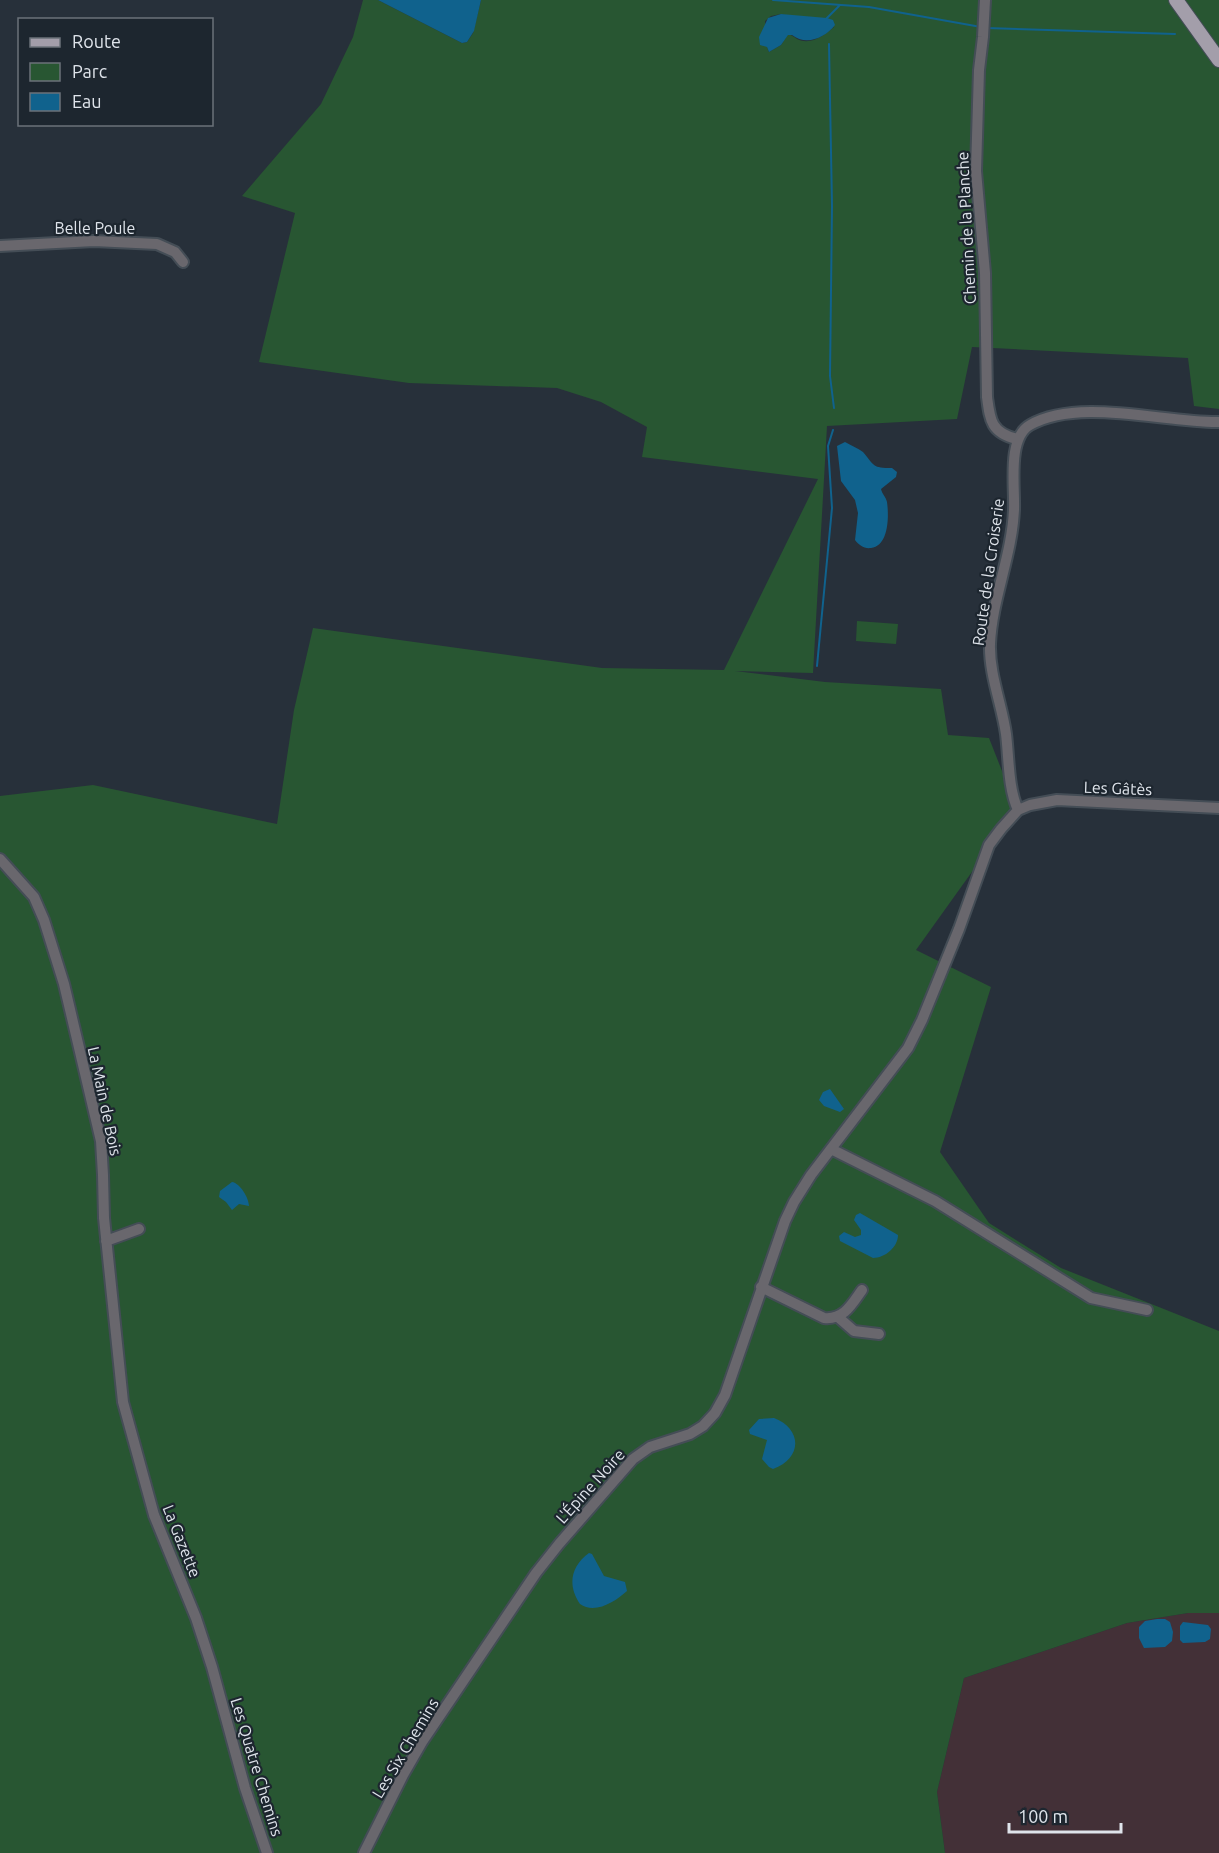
<svg xmlns="http://www.w3.org/2000/svg" width="1219" height="1853" font-family="Ubuntu,sans-serif">
	<rect width="100%" height="100%" fill="#27303a"/>
	<path fill="#433037" d="M1188,1613H1219V1853H945L937,1792L964,1678L1127,1623Z"/>
	<path fill="#285632" fill-rule="evenodd" d="M363,0H378L462,43L467,42L473,33L481,0H1219V409L1194,406L1188,358L972,347L957,419L827,426L813,673L735,671L825,682L941,689L948,735L989,738L1017,809L916,950L991,987L940,1152L989,1223L1061,1268L1219,1331V1613H1188L1127,1623L964,1678L937,1792L945,1853H0V796L93,785L277,824L294,710L313,628L602,668L724,670L818,479L642,457L647,427L601,402L557,388L409,383L259,362L295,213L242,196L321,104L353,37ZM781,14L834,27C824,35 811,46 797,39C794,37 792,35 788,34L781,45L769,52L767,47L765,21L771,16Z
		M857,621L898,624L896,644L856,641Z"/>
	<path fill="#10628d" d="M378,0H481L474,31L467,42L462,43Z
		M781,14L827,18L833,20L835,25C825,38 806,46 792,35H788L781,45L769,52L767,47L760,45L759,37L768,18Z
		M845,442C850,445 858,448 863,452C875,466 872,468 892,468L897,472L896,477L881,489C882,494 886,497 887,502C889,516 889,546 871,548C864,549 859,545 855,540L858,513L855,500L841,481L837,446Z
		M830,1089L844,1109L840,1112L824,1106L819,1100L823,1092Z
		M232,1182C240,1183 249,1198 249,1206L239,1204L232,1210L226,1202L219,1197L220,1191Z
		M860,1213L898,1235C898,1247 885,1258 873,1258L840,1241L839,1236L844,1232L855,1237L861,1235V1230L854,1220L856,1215Z
		M774,1418C803,1429 802,1459 773,1469L769,1467L762,1459L767,1440L750,1434L749,1430L759,1419Z
		M589,1553L592,1554L604,1576L625,1582L627,1591C616,1601 595,1615 580,1604C567,1585 571,1566 589,1553Z
		M1157,1619H1165L1170,1622L1173,1632L1172,1641L1165,1647L1144,1648L1139,1638V1627L1145,1621Z
		M1183,1622L1208,1625L1211,1629L1210,1639L1205,1642L1183,1643L1180,1640V1626Z"/>
	<g fill="none" stroke-linecap="round" stroke-linejoin="round">
		<path stroke="#10628d" stroke-width="2" d="M773,0L869,7L981,27
			M826,19L839,6
			M986,28L1175,34
			M829,44L832,206L830,376L834,408
			M817,666L832,508L828,446L833,430"/>
		<g stroke="#444d56" stroke-width="14">
			<path id="minor" d="M985,0L983,37L979,70L976,171L985,273L987,397C990,420 991,433 1017,439
				M0,246L94,241L157,244L175,252L183,262
				M1018,810C1008,788 1009,758 1006,734C1002,705 989,674 990,644C992,599 1012,555 1014,510C1015,486 1007,438 1030,425C1079,397 1165,423 1219,422
				M0,859L34,897L44,920L64,984L101,1141L103,1175L104,1218L123,1402L154,1515L196,1618L212,1667L245,1788L267,1853
				M831,1149L935,1201L1091,1298L1147,1310
				M106,1241L139,1229
				M761,1287L824,1318C844,1320 852,1304 862,1290
				M838,1317L854,1331L879,1334
				M364,1853L403,1775L422,1742L536,1573L559,1544L633,1459L650,1447L690,1434L703,1426L715,1413L725,1395L785,1221L794,1202L811,1175L908,1048L922,1020L959,929L989,845L1001,829L1018,810L1030,805L1057,800L1219,808"/>
		</g>
		<g stroke="#444d56" stroke-width="16">
			<path id="major" d="M1176,0L1219,60"/>
		</g>
		<use href="#minor" stroke="#69676d" stroke-width="10"/>
		<use href="#major" stroke="#a39eaa" stroke-width="14"/>
	</g>
	<g text-anchor="middle" dominant-baseline="central" stroke-width="4.5" stroke-linejoin="round" paint-order="stroke">
		<g font-size="16" fill="#dfe4eb" stroke="#1d262f">
			<text x="95" y="228">Belle Poule</text>
			<text transform="translate(966 228) rotate(-93)">Chemin de la Planche</text>
			<text transform="translate(988 572) rotate(-82)">Route de la Croiserie</text>
			<text transform="translate(1118 788) rotate(2)">Les Gâtès</text>
			<text transform="translate(105 1101) rotate(78)">La Main de Bois</text>
			<text transform="translate(590 1486) rotate(-48)">L'Épine Noire</text>
			<text transform="translate(182 1541) rotate(68)">La Gazette</text>
			<text transform="translate(405 1748) rotate(-59)">Les Six Chemins</text>
			<text transform="translate(257 1767) rotate(73)">Les Quatre Chemins</text>
		</g>
	</g>
	<rect x="18" y="18" width="195" height="108" fill="#1d262f" stroke="#6b727a" stroke-width="1.5"/>
	<rect x="30" y="38" width="30" height="9" fill="#a39eaa" stroke="#6b727a" stroke-width="1.5"/>
	<text x="72" y="48" font-size="18" fill="#dfe4eb">Route</text>
	<rect x="30" y="63" width="30" height="18" fill="#285632" stroke="#6b727a" stroke-width="1.5"/>
	<text x="72" y="78" font-size="18" fill="#dfe4eb">Parc</text>
	<rect x="30" y="93" width="30" height="18" fill="#10628d" stroke="#6b727a" stroke-width="1.5"/>
	<text x="72" y="108" font-size="18" fill="#dfe4eb">Eau</text>
	<path d="M1009 1823v9h112v-9" fill="none" stroke="#dfe4eb" stroke-width="3"/>
	<text x="1018" y="1823" font-size="18" fill="#dfe4eb" stroke="#1d262f" stroke-width="4.5" paint-order="stroke">100 m</text>
</svg>
